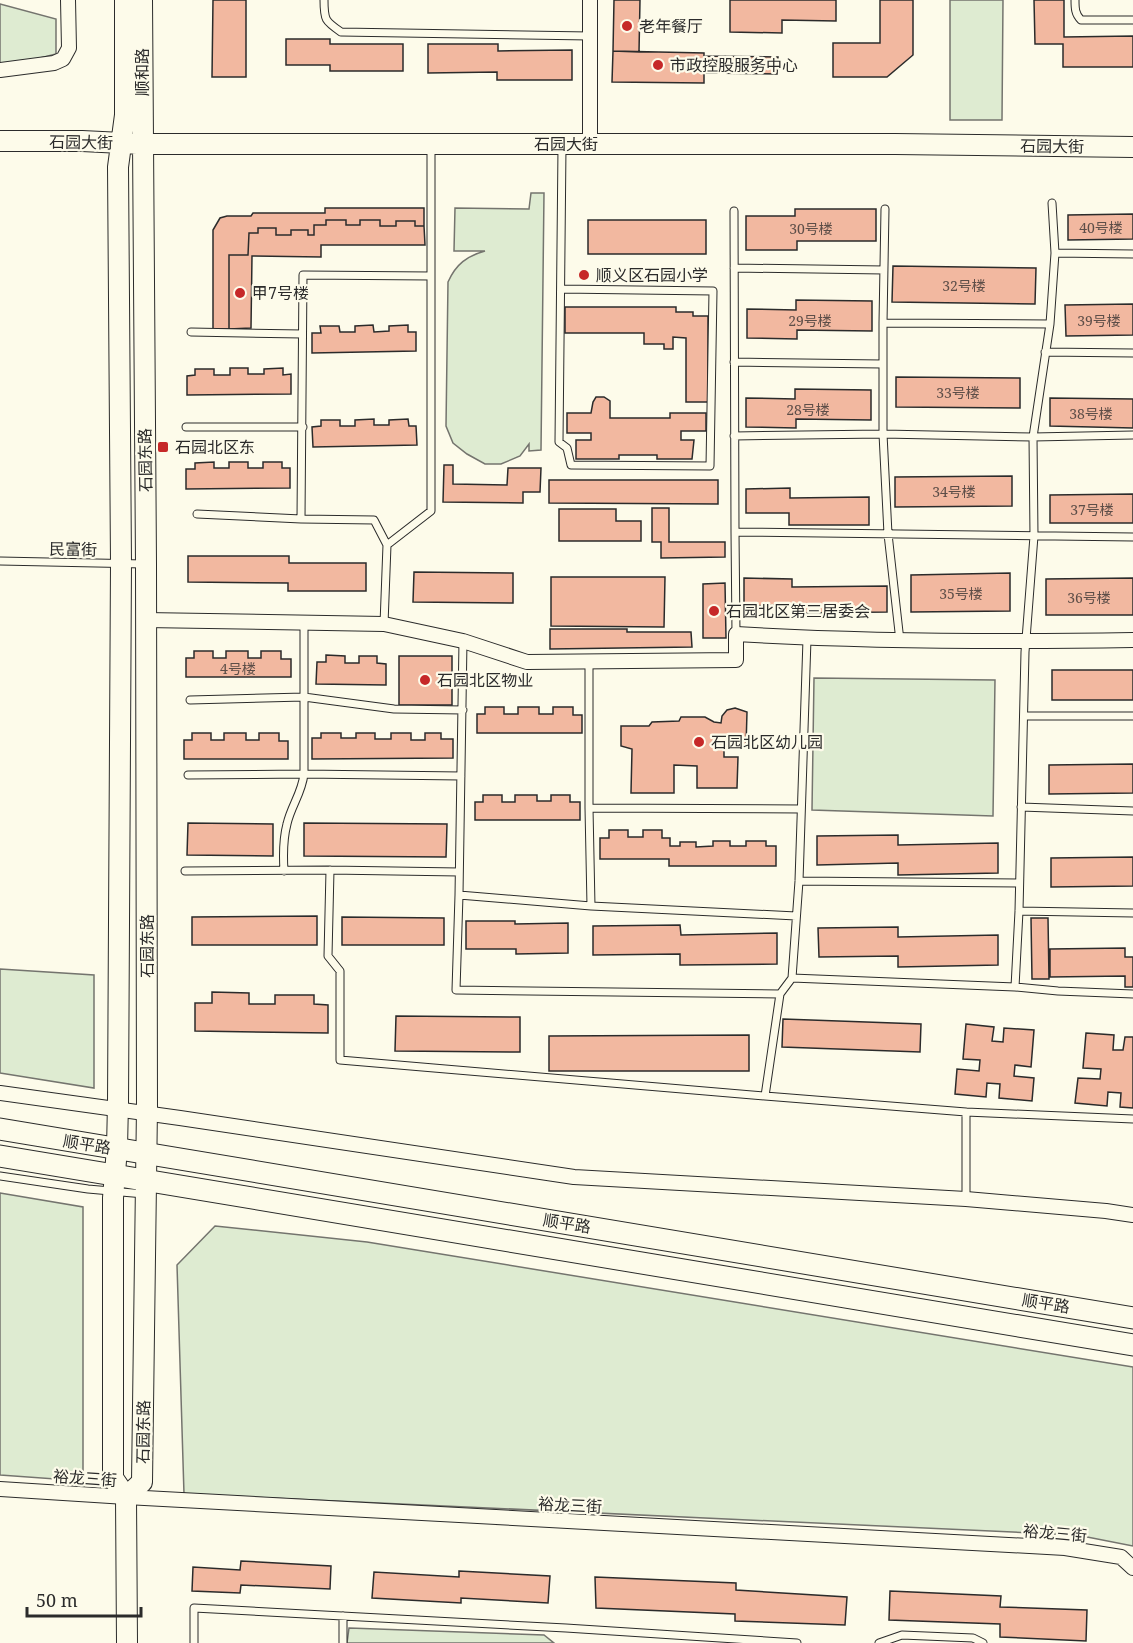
<svg xmlns="http://www.w3.org/2000/svg" width="1133" height="1643" font-family="'Noto Serif','Noto Sans SC',serif">
	<rect width="100%" height="100%" fill="#fdfbea"/>
	<path fill="#deebd1" stroke="#74746e" stroke-width="1.5" d="M950,0H1003L1002,120H950Z
		M0,4L56,19V54L0,68Z
		M531,193H544L541,450L529,451V444L520,456L501,464H485L467,454L453,443L446,426L448,282C456,264 467,256 485,251H454L455,208L529,209Z
		M814,678L995,680L993,816L812,810Z
		M0,969L94,975V1088L0,1073Z
		M0,1193L83,1207V1481L0,1475Z
		M215,1226L367,1242L1133,1367V1546L1077,1535L184,1494L177,1265Z
		M349,1628L544,1635L554,1643H347Z"/>
	<path fill="#f2b8a0" stroke="#2b2b2b" stroke-width="1.5" d="M213,0H246V77H212Z
		M614,0H640L639,52L613,51Z
		M730,0H836V21L782,20V33L730,32Z
		M880,0H913V55L887,77H833V43H880Z
		M1034,0H1064V37L1133,36V67H1063V44H1035Z
		M286,39H330V44H403V71H330V65H286Z
		M428,44H498V51L572,50V80H497V72L428,73Z
		M613,51L704,53V83L612,82Z
		M704,56L778,57L777,74L704,73Z
		M325,208H424V226H415V221H396V226H380V220H360V225H346V220H326V225H314V235H308V230H291V235H276V228H258V233H249L248,255H229V329H213V230L220,218L227,216H251L253,213H325Z
		M795,209H876V241H797V250H746V216H795Z
		M1133,214V239L1068,240V215Z
		M326,220H346V225H360V220H380V226H396V221H415V226H424L425,245H321V257L252,256L251,328L229,329V255H248L249,233H258V228H276V235H291V230H308V235H314V225H326Z
		M588,220H706V254H588Z
		M893,266L1036,268L1035,304L892,302Z
		M796,300L872,301V331L797,330V339L747,338V309L796,310Z
		M1133,304V335L1066,336L1065,305Z
		M565,307H676V312H693V316H708V402H686V338L673,337V349H664V344H644V333H565Z
		M373,325L374,332L389,331V326L408,325V332H416V351L312,353V333H321L320,326H339L340,332H355V326Z
		M230,368H248V374H264V369L283,368V375L291,374V394L187,395V376L195,375V369H214V375H230Z
		M896,377L1020,378V408L896,407Z
		M795,389L871,390V420L796,419V428L746,427V398L795,399Z
		M596,397H604L610,401V418H670V413H706V431H681V440H694L692,459H657V455H619V459H576V440H591V433H567V413H591L593,402Z
		M1050,398L1133,399V428L1050,426Z
		M374,419V425H389V420L408,419L409,426H416L417,445L313,447L312,427L321,426V420H340V426H355V420Z
		M214,462V468H229V462H248V468H263V462H282V468H290V488L186,489V469H195V463Z
		M444,465H453V484L507,485L508,468H541L540,492H523V503L443,502Z
		M1012,476V506L895,507V477Z
		M549,480H718V504L549,503Z
		M790,488V498L869,497V525H789V513H746V489Z
		M1133,494V523H1050V495Z
		M652,508H669V542H725V557L661,558V542H652Z
		M559,509H616V521H641V541H559Z
		M188,556H289V563H366V591H288V583L188,582Z
		M414,572L513,573V603L413,602Z
		M1010,573V611L911,612V575Z
		M551,577H665L664,627L551,626Z
		M744,578L792,579V587L887,586V612L792,613V605L744,606Z
		M1133,578V615H1046V579Z
		M725,583L726,638H703V584Z
		M550,629H627V632H691L692,647L550,649Z
		M194,651H213V658H226V651H248V658H261V651H281V659H291V677H186V658H194Z
		M326,655L345,656V663H359V656H377V663L386,664V685L316,684L317,662H326Z
		M399,656H452V705H399Z
		M1052,670H1133V700H1052Z
		M485,707H504V714H518V707H539V714H553V707H573V715H582V733H477V714H485Z
		M735,708L747,712L746,747L724,746V757H738L737,788H697V766L674,765V793H631L632,749L621,746V726H649L652,722L679,721L681,717H705L714,722L721,723L722,716L727,710Z
		M192,733H211V740H224V733H246V740H259V733H279V741H288V759H184V740H192Z
		M321,733H341V738H356V733H375V739H391V733H411V740H425V733H441V739H453V758L312,759V738H321Z
		M1133,764V793L1049,794V765Z
		M483,795H502V802H515V795H537V801H551V795H570V802H580V820H475V802H483Z
		M188,823L273,824V856L187,855Z
		M304,823L447,824L446,857L304,856Z
		M609,830H628V837H643V830H662V838H670V846H680V842H696V847L713,846V841H730V846H746V841H766V846H776V866H669V859H600V838H609Z
		M898,835V845L998,843V873L898,875V863L817,865V836Z
		M1133,857V886L1051,887V858Z
		M317,916V945H192V917Z
		M342,917L444,918V945H342Z
		M1031,918H1048L1049,979H1032Z
		M466,921H515V924L568,923V953L516,954V949H466Z
		M680,925L681,935L777,933V964L680,965V954L593,955V926Z
		M898,927V937L998,935V965L898,967V956L819,957L818,928Z
		M1125,948V957H1133V987H1125V976L1050,977V949Z
		M212,992L249,993V1004H275V995H314V1004L328,1005V1033L195,1031V1003H212Z
		M396,1016L520,1017V1052L395,1051Z
		M783,1019L921,1024L920,1052L782,1047Z
		M966,1024L994,1027L992,1041L1003,1042L1004,1028L1034,1030L1031,1067L1015,1065L1014,1076L1034,1078L1032,1101L999,1098L1000,1084L987,1083L986,1097L955,1094L957,1069L979,1071L980,1060L963,1059Z
		M1086,1033L1114,1035L1113,1050H1123L1125,1037H1133V1108L1120,1107L1121,1093L1108,1092L1107,1106L1075,1103L1078,1078L1100,1079L1101,1069L1083,1068Z
		M749,1035V1071H549V1036Z
		M241,1561L331,1566L330,1589L241,1585L240,1593L192,1591L193,1567L240,1570Z
		M459,1571L550,1576L548,1603L461,1598V1603L372,1598L374,1572L459,1577Z
		M595,1577L736,1583V1590L847,1597L845,1625L735,1621V1614L596,1608Z
		M890,1591L1001,1596L1000,1607L1087,1610L1086,1641L1000,1637V1624L889,1620Z"/>
	<g fill="none" stroke-linecap="round" stroke-linejoin="round">
		<g stroke="#2b2b2b" stroke-width="9">
			<path id="lane" d="M324,0C324,20 325,21 341,32L590,36
				M1075,0C1075,8 1075,14 1081,20H1133
				M1052,203L1055,253L1133,254
				M885,209L883,323L1050,324
				M734,211L735,532L1133,537
				M1055,253L1050,324L1033,437L1034,536L1025,652L1019,911L1015,987L1058,991L1133,994
				M734,268L884,270
				M561,289L713,291L710,466L571,465L567,448L559,442L562,147
				M883,323V434L888,534L900,641
				M191,332L302,334
				M1045,352L1133,353
				M734,362L882,364
				M186,427H303
				M734,436L883,434L1033,437L1133,435
				M197,514L301,519L374,520L387,545L384,624
				M301,519L303,275L431,276
				M735,532L736,634
				M387,545L431,511V146
				M0,561L144,564
				M807,639L799,881L792,978L780,994L765,1096L966,1112V1199
				M463,641L459,895L456,990L780,994
				M589,661V808
				M190,700L304,697L394,709L463,710
				M1024,716H1133
				M188,775L304,774L461,776
				M1021,807L1133,811
				M330,870L328,956L340,971V1060L765,1096
				M185,871L330,870L459,872
				M284,871C283,855 283,839 287,824C291,806 302,793 304,774V622
				M799,881L1019,883
				M459,895L591,906L796,916
				M591,906L589,808L801,809
				M1019,911L1133,913
				M792,978L1015,987
				M966,1112L1133,1119
				M0,1176L88,1189L144,1194
				M343,1616V1643
				M194,1643V1608L566,1628L797,1643
				M879,1643L902,1635L973,1638L983,1643"/>
		</g>
		<g stroke="#2b2b2b" stroke-width="16">
			<path id="street" d="M590,0V144
				M0,70L54,63L63,59L69,48L68,0
				M145,620L384,624L463,641L527,662L736,660V634C868,642 1000,642 1133,640
				M0,1093L180,1118L574,1177L966,1199L1106,1211L1133,1215
				M0,1489L126,1497L1065,1548L1121,1557L1133,1568"/>
		</g>
		<g stroke="#2b2b2b" stroke-width="22">
			<path id="secondary" d="M125,0V115L118,167L121,563L118,1103L117,1148L113,1198V1478L126,1497
				M0,141H82L142,144H895L1133,147
				M126,1497L142,1482L147,1107L146,564L142,0
				M126,1497L127,1643"/>
		</g>
		<g stroke="#2b2b2b" stroke-width="23">
			<path id="primary" d="M0,1129L1133,1318
				M0,1156L1133,1345"/>
		</g>
		<use href="#lane" stroke="#fdfbea" stroke-width="7"/>
		<use href="#street" stroke="#fdfbea" stroke-width="14"/>
		<use href="#secondary" stroke="#fdfbea" stroke-width="20"/>
		<use href="#primary" stroke="#fdfbea" stroke-width="21"/>
	</g>
	<g fill="#c62828" stroke="#fdfbea" stroke-width="2">
		<circle cx="627" cy="26" r="6"/>
		<circle cx="658" cy="65" r="6"/>
		<circle cx="584" cy="275" r="6"/>
		<circle cx="240" cy="293" r="6"/>
		<rect x="157" y="441" width="12" height="12" rx="3"/>
		<circle cx="714" cy="611" r="6"/>
		<circle cx="425" cy="680" r="6"/>
		<circle cx="699" cy="742" r="6"/>
	</g>
	<g text-anchor="middle" dominant-baseline="central" stroke-width="4.5" stroke-linejoin="round" paint-order="stroke">
		<g font-size="14" fill="#5d4e48">
			<text x="1101" y="227">40号楼</text>
			<text x="811" y="228">30号楼</text>
			<text x="964" y="285">32号楼</text>
			<text x="810" y="320">29号楼</text>
			<text x="1099" y="320">39号楼</text>
			<text x="958" y="392">33号楼</text>
			<text x="808" y="409">28号楼</text>
			<text x="1091" y="413">38号楼</text>
			<text x="954" y="491">34号楼</text>
			<text x="1092" y="509">37号楼</text>
			<text x="961" y="593">35号楼</text>
			<text x="1089" y="597">36号楼</text>
			<text x="238" y="668">4号楼</text>
		</g>
		<g font-size="16" fill="#2b2b2b" stroke="#fdfbea" text-anchor="start">
			<text x="639" y="26">老年餐厅</text>
			<text x="670" y="65">市政控股服务中心</text>
			<text x="596" y="275">顺义区石园小学</text>
			<text x="252" y="293">甲7号楼</text>
			<text x="175" y="447">石园北区东</text>
			<text x="726" y="611">石园北区第三居委会</text>
			<text x="437" y="680">石园北区物业</text>
			<text x="711" y="742">石园北区幼儿园</text>
		</g>
		<g font-size="16" fill="#2b2b2b" stroke="#fdfbea">
			<text transform="translate(142 72) rotate(-90)">顺和路</text>
			<text transform="translate(81 142) rotate(1)">石园大街</text>
			<text x="566" y="144">石园大街</text>
			<text transform="translate(1052 146) rotate(1)">石园大街</text>
			<text transform="translate(145 460) rotate(-91)">石园东路</text>
			<text transform="translate(73 549) rotate(1)">民富街</text>
			<text transform="translate(147 946) rotate(-90)">石园东路</text>
			<text transform="translate(87 1144) rotate(9)">顺平路</text>
			<text transform="translate(567 1223) rotate(9)">顺平路</text>
			<text transform="translate(1046 1303) rotate(9)">顺平路</text>
			<text transform="translate(143 1432) rotate(-89)">石园东路</text>
			<text transform="translate(85 1478) rotate(4)">裕龙三街</text>
			<text transform="translate(570 1505) rotate(3)">裕龙三街</text>
			<text transform="translate(1055 1533) rotate(5)">裕龙三街</text>
		</g>
	</g>
	<path d="M27 1607v9h114v-9" fill="none" stroke="#2b2b2b" stroke-width="3"/>
	<text x="36" y="1607" font-size="18" fill="#2b2b2b" stroke="#fdfbea" stroke-width="4.5" paint-order="stroke">50 m</text>
</svg>
